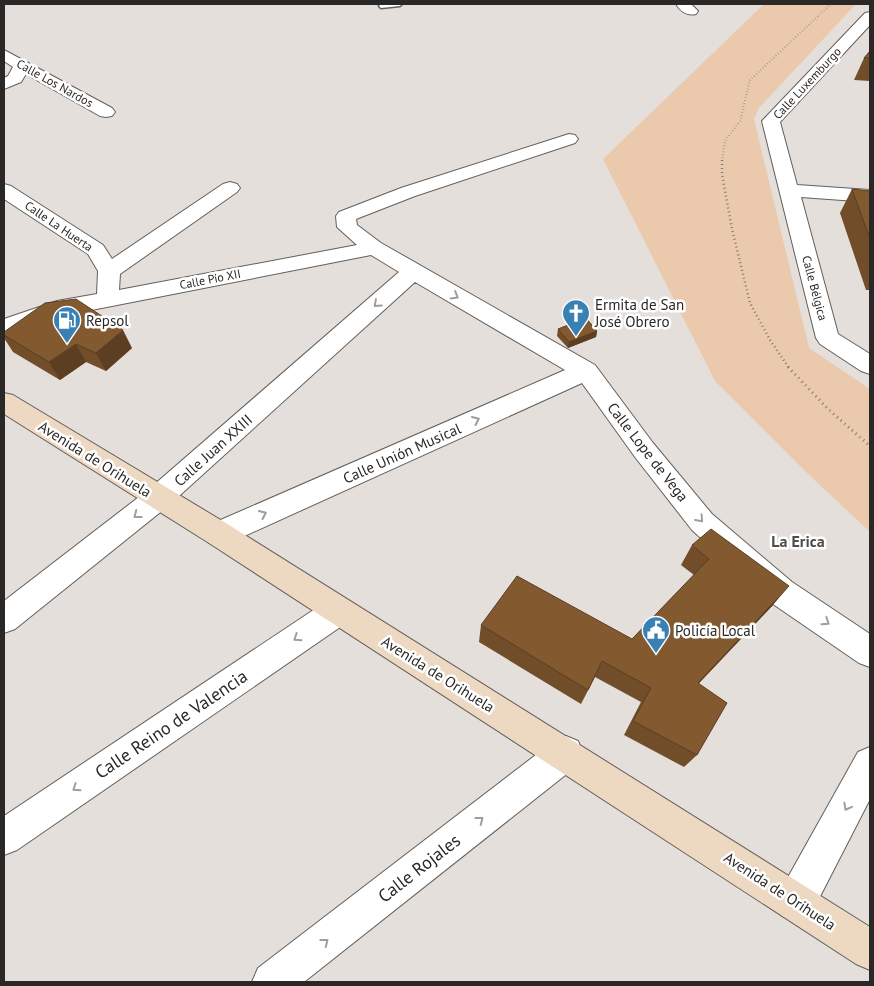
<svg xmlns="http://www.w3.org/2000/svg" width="874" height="986" font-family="'PT Sans',sans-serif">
	<rect width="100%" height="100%" fill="#e4dfdb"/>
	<path fill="#ebc9ac" d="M764,4H856L759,108L754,119L809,348L870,389V532L807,473L715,381L603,159Z"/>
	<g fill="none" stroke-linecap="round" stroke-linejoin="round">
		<g stroke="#635f5b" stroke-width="3">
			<path id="lane" d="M381,4H402L400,6L381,8L379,6Z"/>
		</g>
		<g stroke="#635f5b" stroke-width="2">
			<path id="street" d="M676,4H691L698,11L696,14C687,16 681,12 676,4Z
				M870,12V25L780,122L797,185L870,190V202L801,197L838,334L870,354V374L861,371L820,344L816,338L762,121L865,13Z
				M4,50L112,108L115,112L112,116L106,117L100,116L26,74L21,82L4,89V78L8,76L13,67L4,61Z
				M569,134L575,135L578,139L575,143L415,196L356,219L357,225L381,243L595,365L653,443L712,514L792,582L870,634V667L859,663L770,602L692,530L635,457L582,383L229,543L219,546L209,543L205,534L209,525L565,370L415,282L168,506L15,629L4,633V601L148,490L399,272L371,255L61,316L4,335V319L57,301L97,294L98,271L88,254L4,199V184L11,186L103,245L112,259L223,184L230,182L237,184L240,188L237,192L120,274L119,290L357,245L337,227L336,216L339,212L401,188Z
				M338,597L349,601L353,611L349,621L17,850L4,855V816L327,601Z
				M566,736L578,741L583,753L578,765L304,982H252L258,968L554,741Z
				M870,747V799L810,916L796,921L782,916L777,902L782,888L858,752Z"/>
		</g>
		<g stroke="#635f5b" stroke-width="2">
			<path id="secondary" d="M4,393L13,395L229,525L870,927V970L856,964L209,543L4,414Z"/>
		</g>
		<path stroke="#7f7c79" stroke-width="2" stroke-dasharray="0.5 2.5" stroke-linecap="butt" d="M722,161L725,141L740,121L750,80L831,4"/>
		<path stroke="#7f7c79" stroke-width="2.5" stroke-dasharray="1 3" stroke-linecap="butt" d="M722,160V174L732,229L750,303L770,340L789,368"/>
		<path stroke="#7f7c79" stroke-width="3" stroke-dasharray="1 4" stroke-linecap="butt" d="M788,367L828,409L870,446"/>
		<use href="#lane" fill="#fff" fill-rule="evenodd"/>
		<use href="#street" fill="#fff" fill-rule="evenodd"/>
		<use href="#secondary" fill="#edd8c2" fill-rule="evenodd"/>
	</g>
	<path fill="#714d29" d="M870,51V81L854,80L864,58Z
		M852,189L870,191V290H866L840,213Z
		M558,329L597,331L596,337L568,348L557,336Z
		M4,332L132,348L106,371L86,362L60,380L13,352L4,338Z
		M692,545L773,605L699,683L697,755L684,767L624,735L641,702L595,677L581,704L479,642L481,625L632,639L694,575L681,565Z"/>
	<path fill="#5c3e22" d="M123,330L132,348L106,371L96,353Z
		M597,331L596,337L568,348L569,342Z
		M76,344L86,362L60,380L49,362Z
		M789,586L773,605L685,698L698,683Z"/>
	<path fill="#835930" stroke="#5c3e22" d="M870,51V58H864Z
		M852,189L870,191V239Z
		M76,299L123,330L96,353L76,344L49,362L4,335V332L45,303Z
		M586,318L597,331L569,342L558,329Z
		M711,529L789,586L698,683L727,703L697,755L633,721L651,688L602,661L588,690L481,625L517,576L632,639L709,559L692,545Z"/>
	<defs><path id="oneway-chevron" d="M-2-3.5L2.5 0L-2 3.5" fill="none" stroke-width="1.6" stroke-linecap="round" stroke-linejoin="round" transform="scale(1.25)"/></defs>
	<g stroke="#9f9e9d">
		<use href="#oneway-chevron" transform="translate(455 296) rotate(31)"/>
		<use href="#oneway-chevron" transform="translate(377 304) rotate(138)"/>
		<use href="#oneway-chevron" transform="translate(476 420) rotate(-24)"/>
		<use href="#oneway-chevron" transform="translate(263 514) rotate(-24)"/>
		<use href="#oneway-chevron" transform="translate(137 515) rotate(142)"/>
		<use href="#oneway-chevron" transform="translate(700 519) rotate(48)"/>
		<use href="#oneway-chevron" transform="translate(826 622) rotate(34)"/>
		<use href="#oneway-chevron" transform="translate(297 638) rotate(146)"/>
		<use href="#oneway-chevron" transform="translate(76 788) rotate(146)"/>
		<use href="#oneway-chevron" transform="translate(847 807) rotate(118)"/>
		<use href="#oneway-chevron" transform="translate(480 820) rotate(-38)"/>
		<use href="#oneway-chevron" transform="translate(325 942) rotate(-38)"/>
	</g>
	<defs>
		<g id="church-pin" transform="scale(1.4375)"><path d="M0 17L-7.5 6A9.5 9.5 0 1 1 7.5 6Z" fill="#3981b5" stroke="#fff"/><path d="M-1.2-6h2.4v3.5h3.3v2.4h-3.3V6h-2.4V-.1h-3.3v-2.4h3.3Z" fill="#fff"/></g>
		<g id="fuel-pin" transform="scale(1.4375)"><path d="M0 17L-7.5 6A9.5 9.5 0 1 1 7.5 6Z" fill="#3981b5" stroke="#fff"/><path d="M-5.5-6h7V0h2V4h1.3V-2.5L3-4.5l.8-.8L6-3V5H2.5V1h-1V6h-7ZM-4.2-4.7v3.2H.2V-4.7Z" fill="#fff"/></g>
		<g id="civic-pin" transform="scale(1.4375)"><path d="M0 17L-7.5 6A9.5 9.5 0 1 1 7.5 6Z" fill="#3981b5" stroke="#fff"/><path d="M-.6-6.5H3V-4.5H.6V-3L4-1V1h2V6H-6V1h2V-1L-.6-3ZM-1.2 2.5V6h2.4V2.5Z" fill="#fff"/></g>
	</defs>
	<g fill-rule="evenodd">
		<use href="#church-pin" x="576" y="313"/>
		<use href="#fuel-pin" x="67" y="320"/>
		<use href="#civic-pin" x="656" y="630"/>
	</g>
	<g text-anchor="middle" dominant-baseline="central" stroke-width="5" stroke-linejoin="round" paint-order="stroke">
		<g font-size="12" fill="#2a2826" stroke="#fff">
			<text transform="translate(55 83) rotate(29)">Calle Los Nardos</text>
			<text transform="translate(807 83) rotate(-47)">Calle Luxemburgo</text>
			<text transform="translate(59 226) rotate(34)">Calle La Huerta</text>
			<text transform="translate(210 279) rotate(-11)">Calle Pío XII</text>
			<text transform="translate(815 288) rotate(75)">Calle Bélgica</text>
		</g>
		<g font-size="15" fill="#2a2826" stroke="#fff" text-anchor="start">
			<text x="595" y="304">Ermita de San<tspan x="595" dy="17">José Obrero</tspan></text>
			<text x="86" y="320">Repsol</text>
			<text x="675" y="630">Policía Local</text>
		</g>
		<g font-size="15" fill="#2a2826" stroke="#fff">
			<text transform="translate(213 450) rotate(-42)">Calle Juan XXIII</text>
			<text transform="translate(648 452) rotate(52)">Calle Lope de Vega</text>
			<text transform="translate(402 453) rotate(-24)">Calle Unión Musical</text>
			<text transform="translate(95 459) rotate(32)">Avenida de Orihuela</text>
			<text transform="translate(438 674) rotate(32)">Avenida de Orihuela</text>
			<text transform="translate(780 891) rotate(33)">Avenida de Orihuela</text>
		</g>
		<g font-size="16" font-weight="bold" fill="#514d4a" stroke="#fff">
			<text x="798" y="541">La Erica</text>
		</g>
		<g font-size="18" fill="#2a2826" stroke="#fff">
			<text transform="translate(171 724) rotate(-34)">Calle Reino de Valencia</text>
			<text transform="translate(419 868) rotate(-38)">Calle Rojales</text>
		</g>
	</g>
	<rect width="874" height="986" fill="none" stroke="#2a2826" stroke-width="10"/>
</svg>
